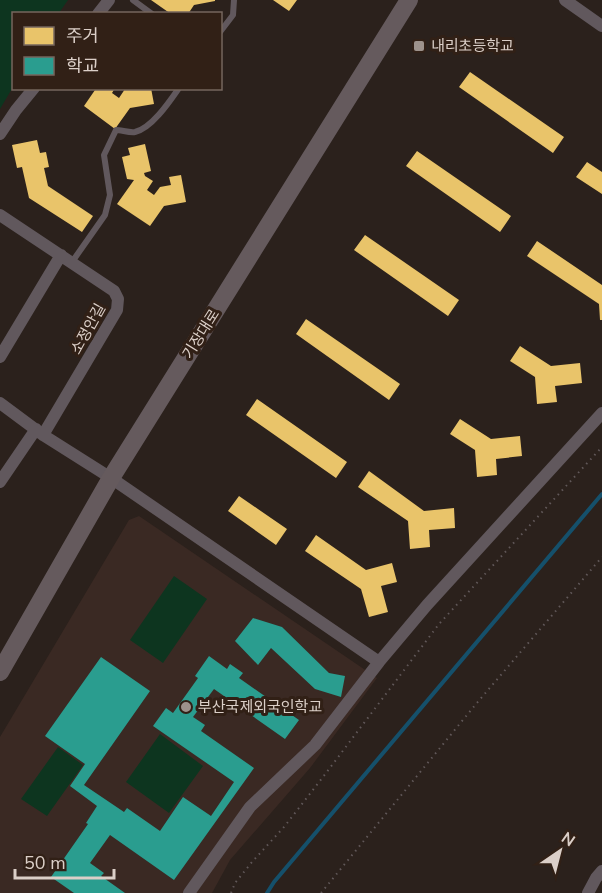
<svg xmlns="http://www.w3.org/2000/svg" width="602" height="893" font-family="'Nunito Sans','Noto Sans KR',sans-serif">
	<rect width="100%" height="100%" fill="#2b211c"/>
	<path fill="#3a2923" d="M139,516L377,678L310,768L230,860L212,893H0V737L129,520Z"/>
	<path fill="#0d351f" d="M0,0H68L59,13L14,14L13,87L0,109Z
		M174,576L207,599L163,663L130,640Z
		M160,734L203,766L169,813L126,782Z
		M58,747L83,765L47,816L21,799Z"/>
	<path fill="#e9c46a" d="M151,0H215V1L194,5L188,14H171Z
		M273,0H297L289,11Z
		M470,72L564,137L553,153L459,87Z
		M95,88H115L112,93L119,98L125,89L151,88L154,104L130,108L115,129L84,106L95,90Z
		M37,140L40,153L46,152L49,167L44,168L48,186L93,216L82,232L29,198L22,167L17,168L12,145Z
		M145,144L151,171L144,173L145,176L153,181L147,190L154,195L160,187L171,185L169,177L181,175L186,202L164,206L150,226L117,204L134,180L127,179L122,157L130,155L128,148Z
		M417,151L511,216L500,232L406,166Z
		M587,162L602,172V194L576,177Z
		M365,235L459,300L448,316L354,250Z
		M537,241L602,285V320H600L599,304L527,256Z
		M306,319L400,384L389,400L296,334Z
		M520,346L551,366L580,363L582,383L555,386L557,402L537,404L535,377L510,361Z
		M257,399L347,462L336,478L246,415Z
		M460,419L491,439L520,436L522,456L496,459L497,475L477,477L475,450L450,434Z
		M369,471L424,511L454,508L455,528L429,530L430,547L410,549L408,521L358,487Z
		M239,496L287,529L276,545L228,511Z
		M316,535L366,570L392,563L397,582L381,586L388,612L369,617L361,589L305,551Z"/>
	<path fill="#2a9d8f" d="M253,618L282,627L329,673L345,676L341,697L315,689L271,648L258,665L235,641Z
		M209,656L227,669L230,664L243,673L239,678L299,720L285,739L214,689L193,717L205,725L201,731L254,768L174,880L110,835L90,863L104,873L101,876L125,893H74L51,877L88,824L86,823L97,806L70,786L85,764L45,736L101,657L150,691L84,785L124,812L127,808L160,831L183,797L211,816L234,782L153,726L166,708L173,713L198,678L195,676Z"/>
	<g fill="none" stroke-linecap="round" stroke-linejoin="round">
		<path stroke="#15506b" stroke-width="4" d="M267,893L274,882L602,494"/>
		<path stroke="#615859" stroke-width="2" stroke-dasharray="1.5 4.5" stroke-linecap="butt" d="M231,893L235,883L252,862L284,827L323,777L439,624L602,447
			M321,893L476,704L602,557"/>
		<path stroke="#61585d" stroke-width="6" d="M133,0L152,14
			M220,32L233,15L234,0
			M72,262L105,215L110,195L104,155L116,130C121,130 130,133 135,132C152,128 170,101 179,88"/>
		<path stroke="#61585d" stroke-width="12" d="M565,0L602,26
			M98,14L109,0
			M0,134L16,110L34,88
			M0,215L114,291L118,299L117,310L43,435
			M0,357L61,255
			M0,403L43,435L111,478L379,662
			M0,482L36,429
			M189,893L250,807L315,745L379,662L427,605L602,413
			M588,893L596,878L602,871"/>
		<path stroke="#655a5d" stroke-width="18" d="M0,672L111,478L409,0"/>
	</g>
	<g fill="#9d928c" stroke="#312016" stroke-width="2">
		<rect x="413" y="40" width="12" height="12" rx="3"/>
		<circle cx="186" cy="707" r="6"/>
	</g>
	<g text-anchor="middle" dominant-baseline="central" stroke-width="6" stroke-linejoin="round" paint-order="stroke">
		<g font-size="15" fill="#dbcfc8" stroke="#312016" text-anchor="start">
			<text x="431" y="46">내리초등학교</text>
			<text x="198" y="707">부산국제외국인학교</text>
		</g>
		<g font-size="15" fill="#dbcfc8" stroke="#312016">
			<text transform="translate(88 329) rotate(-61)">소정안길</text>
			<text transform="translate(201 334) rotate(-58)">기장대로</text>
		</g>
	</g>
	<rect x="12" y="12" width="210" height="78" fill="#312016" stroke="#75665d" stroke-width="1.5"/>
	<rect x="24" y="27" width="30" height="18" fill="#e9c46a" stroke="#75665d" stroke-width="1.5"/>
	<text x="66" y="42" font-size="18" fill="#dbcfc8">주거</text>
	<rect x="24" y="57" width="30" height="18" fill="#2a9d8f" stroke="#75665d" stroke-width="1.5"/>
	<text x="66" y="72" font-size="18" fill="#dbcfc8">학교</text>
	<g transform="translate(560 851) rotate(35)" stroke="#312016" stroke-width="4.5" paint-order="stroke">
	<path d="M0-4.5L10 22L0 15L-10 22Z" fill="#dbcfc8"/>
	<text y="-9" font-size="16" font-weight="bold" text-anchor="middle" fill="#dbcfc8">N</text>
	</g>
	<path d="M15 869v9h99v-9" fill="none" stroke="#dbcfc8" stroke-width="3"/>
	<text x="24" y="869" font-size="18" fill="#dbcfc8" stroke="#312016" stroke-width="4.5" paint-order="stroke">50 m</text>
</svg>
